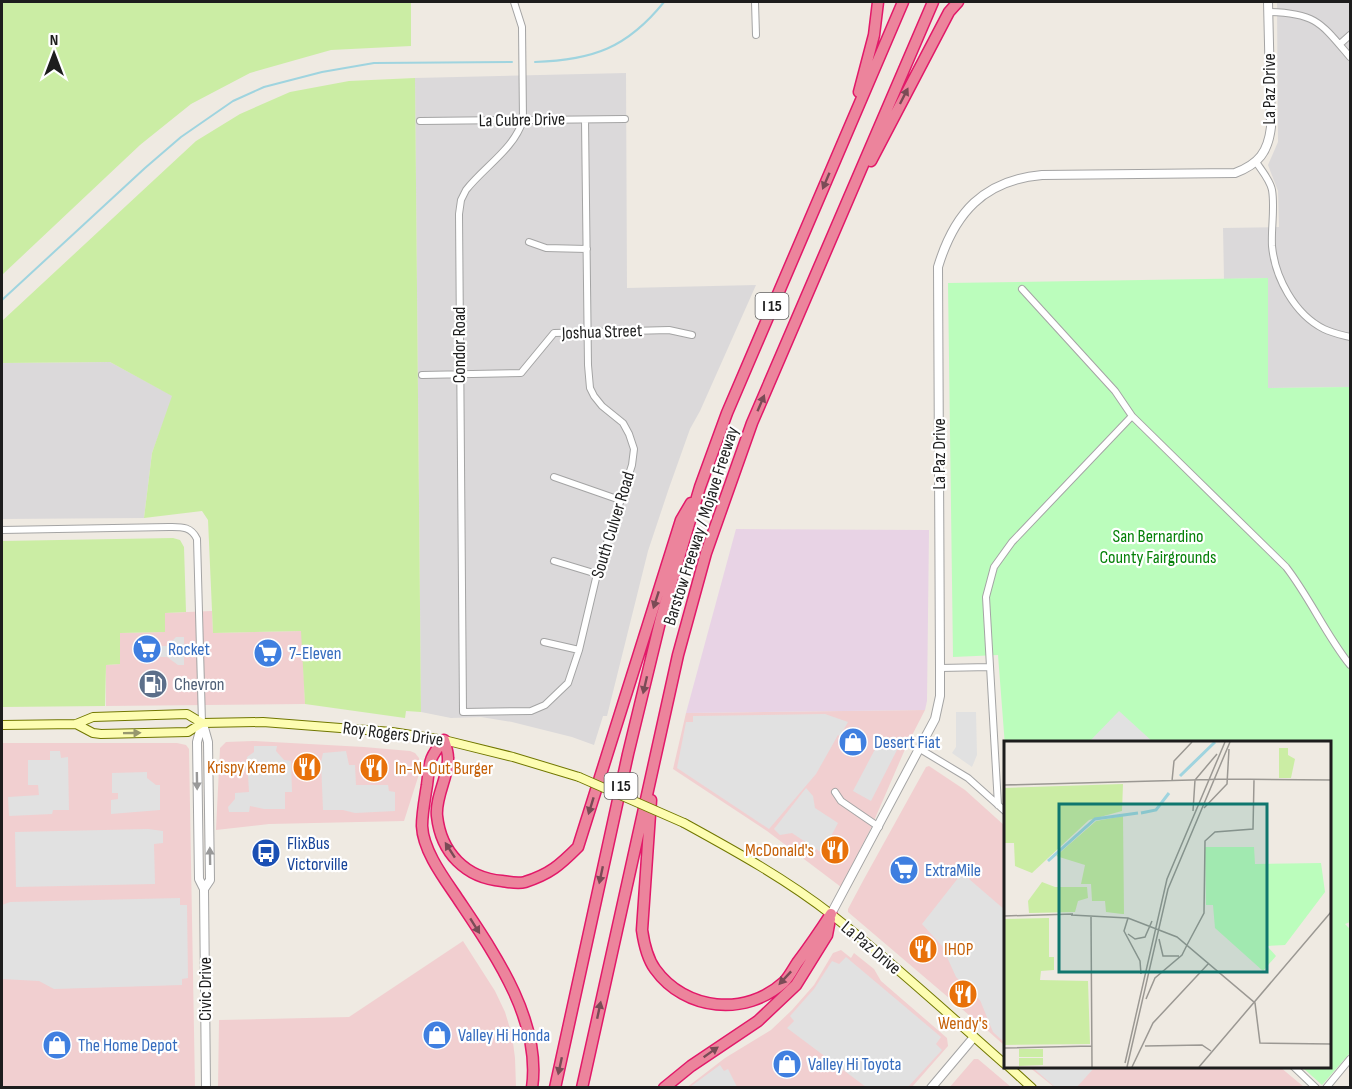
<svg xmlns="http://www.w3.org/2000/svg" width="1352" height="1089" font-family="'Sofia Sans Condensed',sans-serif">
	<rect width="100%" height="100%" fill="#efeae2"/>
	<path fill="#dbd9da" d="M1277,2H1350V387L1268,388V278L1224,279L1223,228L1279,227L1278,191L1268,165L1278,142Z
		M626,73L627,288L756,285L700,411L690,429L669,488L648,551L607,716H603L594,745L572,737L512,722L481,717L451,718L421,712L415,78Z
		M110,362L173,396L152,453L144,518L2,519V363Z"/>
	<path fill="#f1cfd0" d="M212,611L213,633L302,631L305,704L106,706V665L120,664L119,633L165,632L164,613Z
		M925,710L906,747L870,830L841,887L767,831L673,769L686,713Z
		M253,741L364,747L410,751L415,753L419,758L421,768L404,821L269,824L216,830L220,748L226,742Z
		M2,743H177L186,745L189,749L195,1087H2Z
		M929,766L965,790L1005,826V1046L987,1030L989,1026L981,1017L976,1021L848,912V909L864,879L926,767Z
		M463,941L495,991L505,1012L512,1035L515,1058L516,1087H218L219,1020L349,1017Z
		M841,950L851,958L854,953L874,969L881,981L947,1038L948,1046L912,1087L686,1088L725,1058L771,1030L792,1010L814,985L833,953Z
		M974,1059H978L1011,1087L949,1088Z
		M1029,1067H1280L1304,1087H1054Z"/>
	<path fill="#e8d3e5" d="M736,529L929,530L927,701L925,710L686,713Z"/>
	<path fill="#cbeda4" d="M2,2H411V46L331,50L250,73L191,104L140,145L2,275Z
		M415,78L421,712L406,711L405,718L305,704L301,631L213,633L208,520L202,511L144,518L152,453L172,396L110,362L2,363V321L196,141L240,114L290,92L349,81Z
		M173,538L180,540L184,547L186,612L165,613V632L120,633V664L106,665L105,706L2,707V541Z"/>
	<path fill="#bbfdbc" d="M1268,278V388L1350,387V922L1345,924L1350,929V1053L1322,1085L1302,1067L1330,1066V742H1006L1005,746L998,655L953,657L948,283Z"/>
	<path fill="#e1e1e1" d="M176,637H184V665H178L167,657H160V646H167Z
		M1119,711L1153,742H1089Z
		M956,712H976L977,755L972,767L952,753L956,747Z
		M825,714L848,722L840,736L838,735L816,774L769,829L677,768L686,722H693V716Z
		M882,736L899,746L871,801L853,791Z
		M254,746H277L276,751L284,760L291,761L292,792H285V809H264L250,806L249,812H229L228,807L235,799V793L249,792L247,757L254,752Z
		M50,751H60L61,758L68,757L69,810H53L52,814L9,816L8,797L39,795L38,785H28V760H50Z
		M346,751L349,765H355L356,785H388L389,791L395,792V811L355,813L343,810H323L321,762L323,753Z
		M147,772V778L156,785H160V810L111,814V800L118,799V793H112V773Z
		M806,788L813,796L815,808L838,823L822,853L792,833L780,835L774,829Z
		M148,829L163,831V843L154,844L155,884L16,887L15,832Z
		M962,873L1005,910V1043L993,1032L980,1000L956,977L942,946L922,924Z
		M180,898V905H187L188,978L182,979V985L54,989L39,981L2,979V905L10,902Z
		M846,957L941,1037L936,1044L942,1050L908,1087H866L787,1028L794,1021L790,1016L814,989L832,961L839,964Z
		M720,1065L724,1071L728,1069L737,1087H690Z
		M1032,1067H1095L1076,1088L1055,1087Z"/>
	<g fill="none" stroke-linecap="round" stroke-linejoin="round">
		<path stroke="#9fd4df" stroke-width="2" d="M535,62C593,60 627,48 664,2
			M2,300L145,168L181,137L233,101L264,87L322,72L374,63L512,62"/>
		<g stroke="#a4a4a4" stroke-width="8">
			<path id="minor" d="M514,2L522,27L523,120C514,149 485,166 466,190L461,200L459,214L463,712L531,711L545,705L568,683L579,650L597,574L632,465L634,449L629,434L623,423L602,406L594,396L590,388L588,365L585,120
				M755,2L756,35
				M1269,12C1316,13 1321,23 1350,57
				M1340,44L1350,35
				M420,121L625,119
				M1256,162C1262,171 1270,180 1272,190C1275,208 1271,228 1272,246C1275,277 1294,314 1324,329C1332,333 1342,335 1350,337
				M529,242L546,248L587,249
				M1022,289L1115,391L1132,416L1286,567C1310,598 1326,635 1350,665
				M422,375L521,373L554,333L669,330L692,335
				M554,477L620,500
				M2,530L169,527C181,527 191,526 197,539L202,723
				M554,561L597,574
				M544,642L579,650
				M940,668L990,667
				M920,749L968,778L1006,812
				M835,792L841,801L879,827
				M998,805L986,597L994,567L1012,542L1132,416
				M1293,1066L1316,1088
				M1326,1088L1350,1059"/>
		</g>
		<g stroke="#a4a4a4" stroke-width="10">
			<path id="tertiary" d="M202,723L197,742L199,879L204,889L206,1088
				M203,724L208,742L210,880L204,889
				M831,914L935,719L940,696V668L938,267C954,214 983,180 1042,175L1235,173C1259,164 1268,152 1271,127L1268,2
				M931,1088L974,1037"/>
		</g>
		<g stroke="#717700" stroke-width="10">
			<path id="secondary" d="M76,724L93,733L101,734L188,732L202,723L263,722L392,732L444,740L513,757L579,777
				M2,725L76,724L93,717L187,714L202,723
				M684,823C735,851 786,879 832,915C892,962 948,1014 1006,1065
				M1008,1066L1032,1088"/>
		</g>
		<g stroke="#e21969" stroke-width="13">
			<path id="motorway" d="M859,92L874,35L878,2
				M871,161L949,12L958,2
				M444,740C446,746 448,752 448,758C449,775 435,797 437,816C441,853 466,878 502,881C509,882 518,884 525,882C550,874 560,865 578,847L681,520L691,503
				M444,740C428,759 430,762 427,785C425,798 422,813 422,826C423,850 443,877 456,896C492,950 542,1019 532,1088
				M651,800L642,930C644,944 647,958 655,969C685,1011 746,1017 784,982C789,977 793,969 797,963C809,947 820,931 831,914
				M555,1088L628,754L661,618L700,487L727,413L903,2
				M582,1088L678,655L706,553L752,423L933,2
				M664,1088L691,1066L758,1021L796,985L827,935L830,919"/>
		</g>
		<use href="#minor" stroke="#fff" stroke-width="6"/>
		<use href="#tertiary" stroke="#fff" stroke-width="8"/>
		<use href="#secondary" stroke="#fdfdb1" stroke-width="8"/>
		<use href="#motorway" stroke="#ec849c" stroke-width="10"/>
		<g stroke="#717700" stroke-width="10" stroke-linecap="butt">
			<path id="secondary-bridge" d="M579,777L684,823"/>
		</g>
		<use href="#secondary-bridge" stroke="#fdfdb1" stroke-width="8"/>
	</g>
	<defs><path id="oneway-solid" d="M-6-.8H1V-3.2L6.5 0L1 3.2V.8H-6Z" transform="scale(1.5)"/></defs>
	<g fill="#7a4b56">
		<use href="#oneway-solid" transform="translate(904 96) rotate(-63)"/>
		<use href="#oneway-solid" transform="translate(826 181) rotate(113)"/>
		<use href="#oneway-solid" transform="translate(761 403) rotate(-67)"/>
		<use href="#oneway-solid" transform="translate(656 600) rotate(108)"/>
		<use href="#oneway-solid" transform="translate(645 685) rotate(103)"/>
		<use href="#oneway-solid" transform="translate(591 806) rotate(107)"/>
		<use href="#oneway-solid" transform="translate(450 850) rotate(-123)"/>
		<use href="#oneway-solid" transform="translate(601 875) rotate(102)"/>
		<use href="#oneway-solid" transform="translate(475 926) rotate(58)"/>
		<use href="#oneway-solid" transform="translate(785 978) rotate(133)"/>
		<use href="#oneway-solid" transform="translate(599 1010) rotate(-78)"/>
		<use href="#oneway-solid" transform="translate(711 1052) rotate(-35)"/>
		<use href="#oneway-solid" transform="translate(560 1066) rotate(102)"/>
	</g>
	<use fill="#98986e" href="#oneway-solid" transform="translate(132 733) rotate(-1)"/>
	<g fill="#999">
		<use href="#oneway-solid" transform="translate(197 781) rotate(89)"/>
		<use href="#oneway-solid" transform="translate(210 856) rotate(-91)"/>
	</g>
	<defs>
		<g id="supermarket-disc" transform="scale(1.5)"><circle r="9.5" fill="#3f7fe0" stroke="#fff"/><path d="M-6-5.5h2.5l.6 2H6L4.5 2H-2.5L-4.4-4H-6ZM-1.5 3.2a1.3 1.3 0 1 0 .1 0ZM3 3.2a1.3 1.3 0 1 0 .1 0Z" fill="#fff"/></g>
		<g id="fuel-disc" transform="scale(1.5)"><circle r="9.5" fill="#5c6f8a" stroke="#fff"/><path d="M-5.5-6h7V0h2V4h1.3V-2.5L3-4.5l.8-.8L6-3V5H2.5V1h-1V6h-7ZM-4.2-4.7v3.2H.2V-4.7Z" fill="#fff"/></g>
		<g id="shop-disc" transform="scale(1.5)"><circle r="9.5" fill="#3f7fe0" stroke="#fff"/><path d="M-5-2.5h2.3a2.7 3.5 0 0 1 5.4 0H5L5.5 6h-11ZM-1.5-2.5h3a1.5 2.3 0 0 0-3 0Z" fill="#fff"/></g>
		<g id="restaurant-disc" transform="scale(1.5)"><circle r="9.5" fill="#e8710a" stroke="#fff"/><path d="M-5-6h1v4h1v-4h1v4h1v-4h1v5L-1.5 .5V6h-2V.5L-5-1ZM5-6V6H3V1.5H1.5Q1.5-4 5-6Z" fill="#fff"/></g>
		<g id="bus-disc" transform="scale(1.5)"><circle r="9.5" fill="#1a4fb4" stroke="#fff"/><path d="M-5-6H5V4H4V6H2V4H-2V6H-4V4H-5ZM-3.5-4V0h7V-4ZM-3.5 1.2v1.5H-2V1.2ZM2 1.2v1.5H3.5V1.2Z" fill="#fff"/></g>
	</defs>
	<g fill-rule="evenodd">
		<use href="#supermarket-disc" x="147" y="649"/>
		<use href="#supermarket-disc" x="268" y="653"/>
		<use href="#fuel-disc" x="153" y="684"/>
		<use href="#shop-disc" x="853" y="742"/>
		<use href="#restaurant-disc" x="307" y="767"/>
		<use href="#restaurant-disc" x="374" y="768"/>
		<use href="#restaurant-disc" x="835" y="850"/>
		<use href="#bus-disc" x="266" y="853"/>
		<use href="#supermarket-disc" x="904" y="870"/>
		<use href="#restaurant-disc" x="923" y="949"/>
		<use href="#restaurant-disc" x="963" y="994"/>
		<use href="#shop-disc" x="437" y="1035"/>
		<use href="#shop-disc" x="57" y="1045"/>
		<use href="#shop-disc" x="787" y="1064"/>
	</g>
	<g text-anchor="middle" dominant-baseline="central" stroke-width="4.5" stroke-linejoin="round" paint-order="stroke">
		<g fill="#fff" stroke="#616161" stroke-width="1.5">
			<rect x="755.5" y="293" width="33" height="26" rx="4.5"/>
			<rect x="604.5" y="773" width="33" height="26" rx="4.5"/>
		</g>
		<g font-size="16" font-weight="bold" fill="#1d1d1d">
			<text x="772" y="306">I 15</text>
			<text x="621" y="786">I 15</text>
		</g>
		<g font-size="18" fill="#1d1d1d" stroke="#fff">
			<text transform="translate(1269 89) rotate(-90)">La Paz Drive</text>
			<text transform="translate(522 120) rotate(-1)">La Cubre Drive</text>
			<text transform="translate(602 332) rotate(-2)">Joshua Street</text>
			<text transform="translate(459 345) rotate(-90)">Condor Road</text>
			<text transform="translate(939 454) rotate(-90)">La Paz Drive</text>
			<text transform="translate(613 525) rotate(-73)">South Culver Road</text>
			<text transform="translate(701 526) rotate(-72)">Barstow Freeway / Mojave Freeway</text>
			<text transform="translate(393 734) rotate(7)">Roy Rogers Drive</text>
			<text transform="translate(871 948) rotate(40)">La Paz Drive</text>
			<text transform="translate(205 989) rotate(-90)">Civic Drive</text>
		</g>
		<g font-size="18" fill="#058108" stroke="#fff">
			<text x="1158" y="536">San Bernardino<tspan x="1158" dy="21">County Fairgrounds</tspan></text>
		</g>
		<g font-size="18" fill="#366cbe" stroke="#fff" text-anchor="start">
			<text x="168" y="649">Rocket</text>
			<text x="289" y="653">7-Eleven</text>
			<text x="874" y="742">Desert Fiat</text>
			<text x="925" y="870">ExtraMile</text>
			<text x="458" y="1035">Valley Hi Honda</text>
			<text x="78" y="1045">The Home Depot</text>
			<text x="808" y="1064">Valley Hi Toyota</text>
		</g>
		<g font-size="18" fill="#4e5e75" stroke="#fff" text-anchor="start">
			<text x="174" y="684">Chevron</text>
		</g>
		<g font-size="18" fill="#c56008" stroke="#fff" text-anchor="end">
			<text x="286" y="767">Krispy Kreme</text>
			<text x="395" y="768" text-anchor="start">In-N-Out Burger</text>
			<text x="814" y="850">McDonald's</text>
			<text x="944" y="949" text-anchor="start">IHOP</text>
			<text x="963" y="1023" text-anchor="middle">Wendy's</text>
		</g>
		<g font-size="18" fill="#164399" stroke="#fff" text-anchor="start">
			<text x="287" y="843">FlixBus<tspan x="287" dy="21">Victorville</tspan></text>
		</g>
	</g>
	<g transform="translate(1004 741)">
		<rect width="327" height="327" fill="#efeae2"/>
		<path d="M275,7H284V14L291,18L287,37H275ZM119,43L118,70L85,79L28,132L11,125L10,102H0V47ZM119,75L120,173H118L102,171L101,160H88L87,143H77L81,124L52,115L92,80ZM38,141L51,146H83L84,157L74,160L71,171L25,172L24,160ZM45,177V216H50V229L37,230L36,239L84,240L86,303L0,304V178ZM15,308H39V316H15ZM15,317H39V324L15,325Z" fill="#cbeda4"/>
		<path d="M201,106H250L251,123L317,122L321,151L281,204L263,205L272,215L259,230L211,187L209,164H202Z" fill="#bbfdbc"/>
		<path fill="none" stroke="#9fd4df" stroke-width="3" d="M176,35L211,1M137,72L152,69L165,52M44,120L91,78L134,72"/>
		<path fill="none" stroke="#9b9893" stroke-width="1.5" d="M223,38L327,39M168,40L170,20L188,1M0,44L224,38M200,67L223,43L225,8M189,70L191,39L213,13M67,174L124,177L173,196L251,262L256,302L327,303M0,175L69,173M87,176L88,326M124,177L120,190L136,220L137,233M124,193L131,198L141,196L148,180M155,198L159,215H175M183,204L200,172L201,100L211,91L249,88L250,39M142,258L151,237L178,214L183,204M141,305L198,304L207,310M0,307L88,305M121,322L163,138L221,1M123,326L164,148L226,1M128,326L149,282L205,222M195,326L327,171"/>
		<path fill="#0f766e" fill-opacity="0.15" stroke="#0f766e" stroke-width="3" d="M55,63H263V231H55Z"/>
		<rect width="327" height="327" fill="none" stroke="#1d1d1d" stroke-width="3"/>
	</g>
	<rect width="1352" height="1089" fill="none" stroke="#1d1d1d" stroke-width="6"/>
	<g transform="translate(54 54)" stroke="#ffffff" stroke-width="4.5" paint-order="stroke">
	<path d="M0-4.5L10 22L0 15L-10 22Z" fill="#1d1d1d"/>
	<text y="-9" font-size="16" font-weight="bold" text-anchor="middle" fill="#1d1d1d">N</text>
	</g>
</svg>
